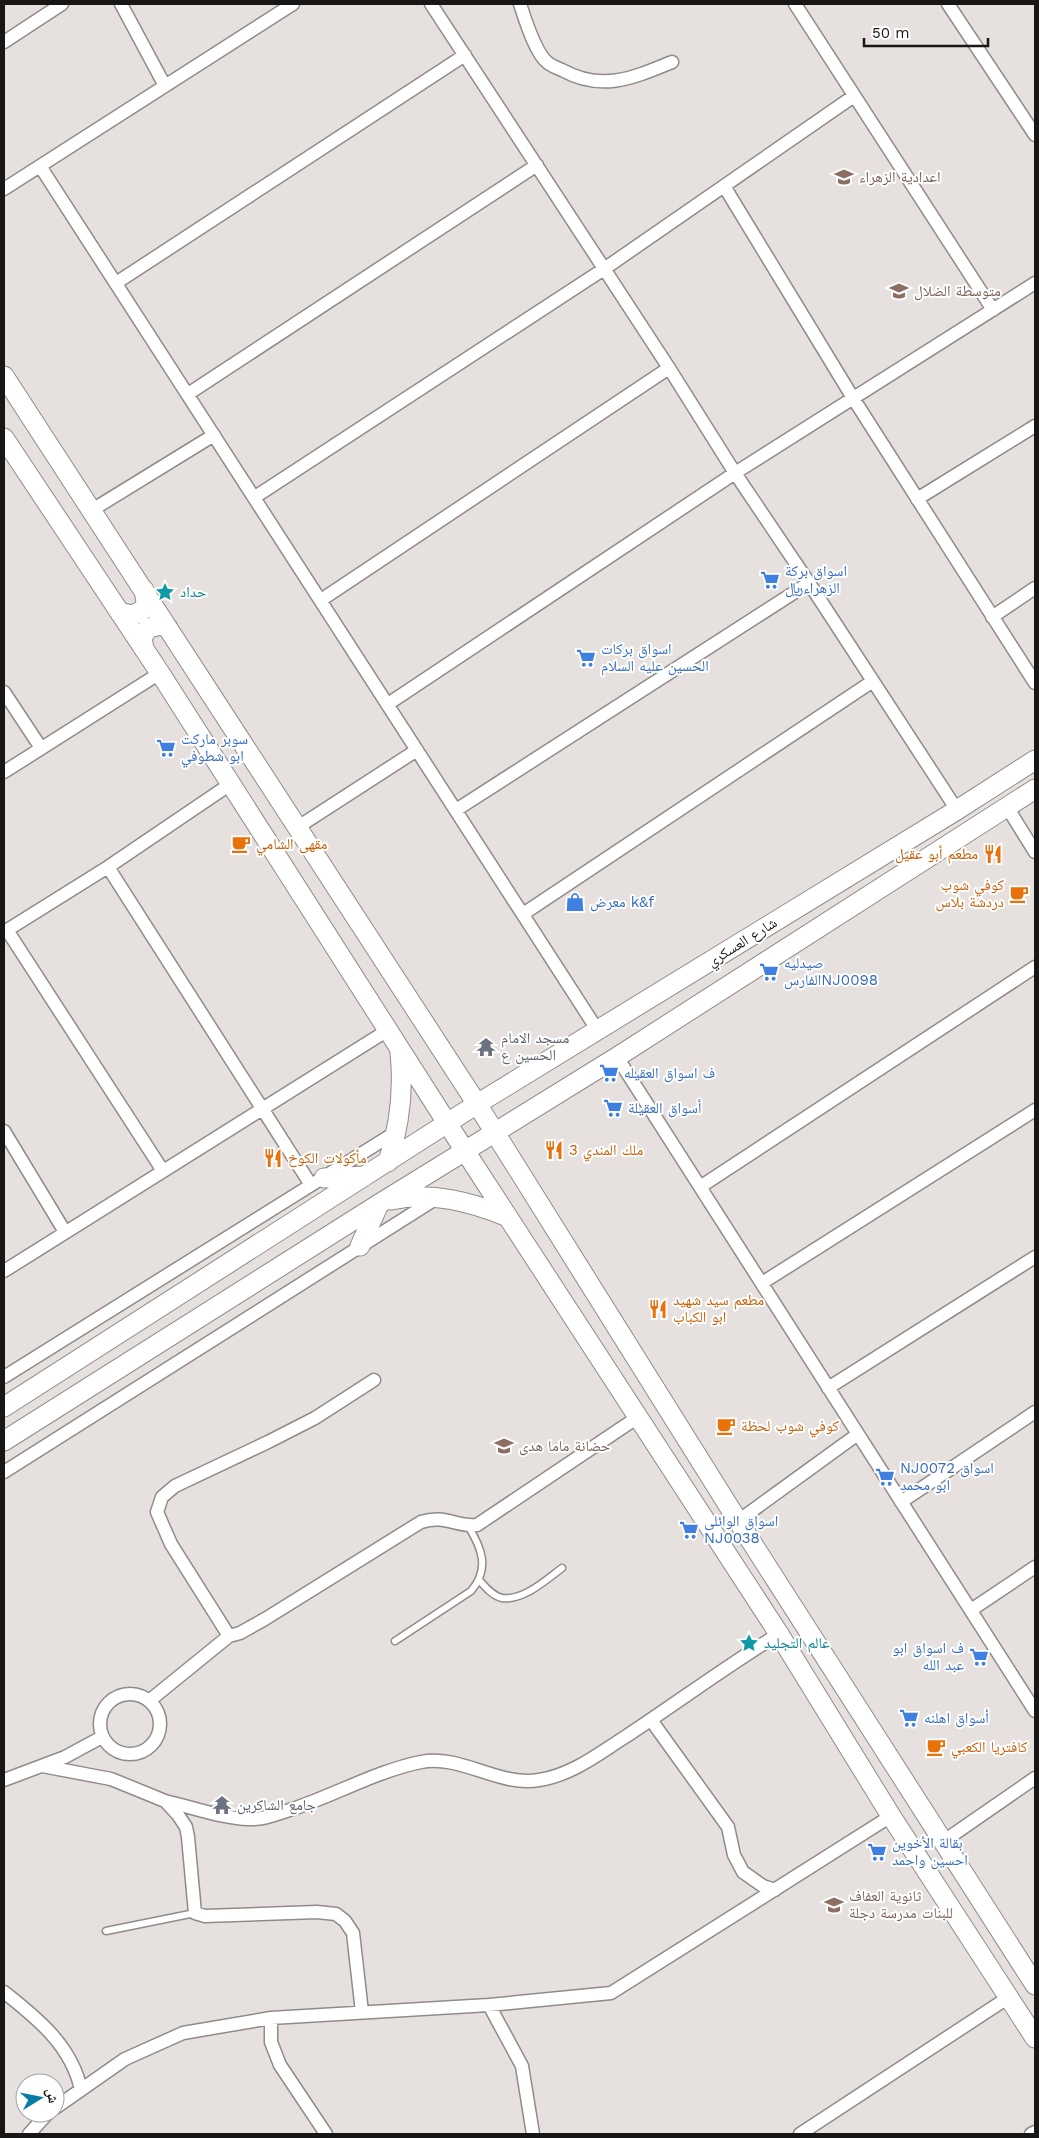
<svg xmlns="http://www.w3.org/2000/svg" width="1039" height="2138" font-family="'Work Sans','Noto Naskh Arabic',sans-serif">
	<rect width="100%" height="100%" fill="#e6e1df"/>
	<g fill="none" stroke-linecap="round" stroke-linejoin="round">
		<g stroke="#908b89" stroke-width="9">
			<path id="lane" d="M480,1581C486,1588 493,1596 502,1598C523,1601 546,1580 562,1568
				M395,1641L471,1591C490,1569 482,1548 468,1526
				M106,1931L195,1913"/>
		</g>
		<g stroke="#908b89" stroke-width="15">
			<path id="street" d="M121,4L165,86
				M431,4L669,368L735,473L809,583L957,810
				M520,4C525,19 535,53 548,63C552,66 557,68 562,70C602,92 633,78 672,62
				M795,4L993,310
				M948,4L1035,135
				M4,42L62,4
				M40,166L598,1031
				M724,186L853,398L1035,683
				M4,189L293,4
				M116,283L465,55
				M188,394L537,165
				M255,497L604,269L854,96
				M917,499L1035,426
				M92,510L214,435
				M321,600L669,368
				M992,617L1035,588
				M4,692L41,748
				M388,704L735,473L1035,283
				M4,772L160,673
				M1007,807L1035,852
				M456,810L809,583
				M298,827L417,750
				M108,867L311,1185
				M523,914L873,681
				M7,930L163,1171
				M4,932L108,867L229,785
				M617,1057L1035,1711
				M4,1131L65,1232
				M700,1187L1035,967
				M4,1271L388,1030
				M762,1283L1035,1110
				M4,1377L396,1132
				M828,1388L1035,1257
				M4,1472L437,1198
				M901,1502L1035,1412
				M738,1521L858,1434
				M971,1610L1035,1567
				M229,1636L171,1544L157,1512L162,1497L175,1486L268,1442L315,1418L374,1380
				M100 1724a30 30 0 1 1 60 0a30 30 0 1 1-60 0Z
				M149,1701L229,1636L240,1633L265,1619L421,1522C446,1514 455,1527 477,1525L638,1417
				M651,1720L728,1827L734,1855L743,1872L763,1886L775,1890
				M42,1766L111,1779L165,1801L178,1815L186,1827L188,1837L195,1913L205,1916L317,1912L336,1914L345,1921L353,1933L362,2012
				M4,1780L65,1757L102,1737
				M165,1801C192,1807 221,1818 249,1819C264,1820 279,1813 293,1809C334,1795 380,1770 421,1762C461,1754 499,1787 539,1780C572,1775 598,1754 625,1737C677,1703 726,1666 779,1634
				M944,1841L1035,1778
				M4,1992C37,2018 72,2046 81,2090
				M489,2005L522,2066L533,2134
				M271,2018V2042L280,2065L326,2134
				M55,2108L125,2059L183,2033L271,2018L489,2005L611,1993L891,1816
				M29,2134L48,2113
				M800,2134L1009,1997
				M1031,2134L1035,2132"/>
		</g>
		<g stroke="#908b89" stroke-width="21">
			<path id="secondary" d="M4,376L477,1104L738,1521L1035,1985
				M4,438L160,673L465,1151L779,1634L891,1816L1035,2038
				M120,613L134,615L144,609L146,602L144,590
				M144,649L142,638L148,628L161,625L168,628
				M388,1162C400,1125 404,1091 400,1053
				M324,1178L365,1176
				M391,1200C431,1191 471,1202 508,1217
				M360,1246L379,1204
				M4,1407L477,1104L957,810L1035,760
				M4,1441L379,1204L617,1057L1035,789"/>
		</g>
		<use href="#lane" stroke="#fff" stroke-width="6"/>
		<use href="#street" stroke="#fff" stroke-width="12"/>
		<use href="#secondary" stroke="#fff" stroke-width="19"/>
	</g>
	<defs>
		<g id="school-bare" transform="scale(1.5)"><path d="M0-5L7-2L0 1L-7-2ZM-4 1L0 2.5L4 1V4Q0 6-4 4Z" fill="#8d6e63" stroke="#fff" stroke-width="2.5" paint-order="stroke"/></g>
		<g id="supermarket-bare" transform="scale(1.5)"><path d="M-6-5.5h2.5l.6 2H6L4.5 2H-2.5L-4.4-4H-6ZM-1.5 3.2a1.3 1.3 0 1 0 .1 0ZM3 3.2a1.3 1.3 0 1 0 .1 0Z" fill="#3f7fe0" stroke="#fff" stroke-width="2.5" paint-order="stroke"/></g>
		<g id="sight-bare" transform="scale(1.5)"><path d="M0-6L1.8-2.2L6-1.7L2.9 1.2L3.7 5.4L0 3.3L-3.7 5.4L-2.9 1.2L-6-1.7L-1.8-2.2Z" fill="#0f9aa8" stroke="#fff" stroke-width="2.5" paint-order="stroke"/></g>
		<g id="cafe-bare" transform="scale(1.5)"><path d="M-5.5-4.5H6V0H3Q3 3.5 0 3.5H-2.5Q-5.5 3.5-5.5 0ZM3-3.2v2h1.7v-2ZM-6 4.5H4V6H-6Z" fill="#e8710a" stroke="#fff" stroke-width="2.5" paint-order="stroke"/></g>
		<g id="restaurant-bare" transform="scale(1.5)"><path d="M-5-6h1v4h1v-4h1v4h1v-4h1v5L-1.5 .5V6h-2V.5L-5-1ZM5-6V6H3V1.5H1.5Q1.5-4 5-6Z" fill="#e8710a" stroke="#fff" stroke-width="2.5" paint-order="stroke"/></g>
		<g id="shop-bare" transform="scale(1.5)"><path d="M-5-2.5h2.3a2.7 3.5 0 0 1 5.4 0H5L5.5 6h-11ZM-1.5-2.5h3a1.5 2.3 0 0 0-3 0Z" fill="#3f7fe0" stroke="#fff" stroke-width="2.5" paint-order="stroke"/></g>
		<g id="temple-bare" transform="scale(1.5)"><path d="M0-6L5-2H3V0L6.5 2.5H4V6H1.5V3h-3V6H-4V2.5H-6.5L-3 0V-2H-5Z" fill="#6b7280" stroke="#fff" stroke-width="2.5" paint-order="stroke"/></g>
	</defs>
	<g fill-rule="evenodd">
		<use href="#school-bare" x="844" y="177"/>
		<use href="#school-bare" x="899" y="291"/>
		<use href="#supermarket-bare" x="770" y="580"/>
		<use href="#sight-bare" x="165" y="592"/>
		<use href="#supermarket-bare" x="586" y="658"/>
		<use href="#supermarket-bare" x="166" y="748"/>
		<use href="#cafe-bare" x="241" y="844"/>
		<use href="#restaurant-bare" x="993" y="854"/>
		<use href="#cafe-bare" x="1019" y="894"/>
		<use href="#shop-bare" x="575" y="902"/>
		<use href="#supermarket-bare" x="769" y="972"/>
		<use href="#temple-bare" x="486" y="1047"/>
		<use href="#supermarket-bare" x="609" y="1073"/>
		<use href="#supermarket-bare" x="613" y="1108"/>
		<use href="#restaurant-bare" x="554" y="1150"/>
		<use href="#restaurant-bare" x="273" y="1158"/>
		<use href="#restaurant-bare" x="658" y="1309"/>
		<use href="#cafe-bare" x="726" y="1426"/>
		<use href="#school-bare" x="504" y="1446"/>
		<use href="#supermarket-bare" x="885" y="1477"/>
		<use href="#supermarket-bare" x="689" y="1530"/>
		<use href="#sight-bare" x="749" y="1643"/>
		<use href="#supermarket-bare" x="979" y="1657"/>
		<use href="#supermarket-bare" x="909" y="1718"/>
		<use href="#cafe-bare" x="936" y="1747"/>
		<use href="#temple-bare" x="222" y="1805"/>
		<use href="#supermarket-bare" x="877" y="1852"/>
		<use href="#school-bare" x="834" y="1905"/>
	</g>
	<g text-anchor="middle" dominant-baseline="central" stroke-width="4" stroke-linejoin="round" paint-order="stroke">
		<g font-size="15" fill="#785e54" stroke="#fff" text-anchor="start">
			<text x="859" y="177">اعدادية الزهراء</text>
			<text x="914" y="291">متوسطة الضلال</text>
			<text x="519" y="1446">حضانة ماما هدى</text>
			<text x="849" y="1896">ثانوية العفاف<tspan x="849" dy="17">للبنات مدرسة دجلة</tspan></text>
		</g>
		<g font-size="15" fill="#366cbe" stroke="#fff" text-anchor="start">
			<text x="785" y="571">اسواق بركة<tspan x="785" dy="17">الزهراء﷼</tspan></text>
			<text x="601" y="649">اسواق بركات<tspan x="601" dy="17">الحسين عليه السلام</tspan></text>
			<text x="181" y="739">سوبر ماركت<tspan x="181" dy="17">ابو شطوفي</tspan></text>
			<text x="590" y="902">معرض k&amp;f</text>
			<text x="784" y="963">صيدليه<tspan x="784" dy="17">الفارسNJ0098</tspan></text>
			<text x="624" y="1073">ف اسواق العقيله</text>
			<text x="628" y="1108">أسواق العقيلة</text>
			<text x="900" y="1468">NJ0072 اسواق<tspan x="900" dy="17">ابو محمد</tspan></text>
			<text x="704" y="1521">اسواق الوائلی<tspan x="704" dy="17">NJ0038</tspan></text>
			<text x="964" y="1648" text-anchor="end">ف اسواق ابو<tspan x="964" dy="17">عبد الله</tspan></text>
			<text x="924" y="1718">أسواق اهلنه</text>
			<text x="892" y="1843">بقالة الأخوين<tspan x="892" dy="17">احسين واحمد</tspan></text>
		</g>
		<g font-size="15" fill="#0d838f" stroke="#fff" text-anchor="start">
			<text x="180" y="592">حداد</text>
			<text x="764" y="1643">عالم التجليد</text>
		</g>
		<g font-size="15" fill="#c56008" stroke="#fff" text-anchor="start">
			<text x="256" y="844">مقهى الشامي</text>
			<text x="978" y="854" text-anchor="end">مطعم أبو عقيل</text>
			<text x="1004" y="885" text-anchor="end">كوفي شوب<tspan x="1004" dy="17">دردشة بلاس</tspan></text>
			<text x="569" y="1150">ملك المندي 3</text>
			<text x="288" y="1158">مأكولات الكوخ</text>
			<text x="673" y="1300">مطعم سيد شهيد<tspan x="673" dy="17">ابو الكباب</tspan></text>
			<text x="741" y="1426">كوفي شوب لحظة</text>
			<text x="951" y="1747">كافتريا الكعبي</text>
		</g>
		<g font-size="15" fill="#191716" stroke="#fff">
			<text transform="translate(742 942) rotate(-32)">شارع العسكري</text>
		</g>
		<g font-size="15" fill="#5b616d" stroke="#fff" text-anchor="start">
			<text x="501" y="1038">مسجد الامام<tspan x="501" dy="17">الحسين ع</tspan></text>
			<text x="237" y="1805">جامع الشاكرين</text>
		</g>
	</g>
	<rect width="1039" height="2138" fill="none" stroke="#191716" stroke-width="10"/>
	<g transform="translate(40 2098) rotate(80)"><circle r="24" fill="#ffffff" stroke="#a3a2a2"/>
	<path d="M0-4L9 19L0 12L-9 19Z" fill="#077ca4"/>
	<text y="-8" font-size="14" font-weight="bold" text-anchor="middle" fill="#191716">ش</text>
	</g>
	<path d="M864 38v8h124v-8" fill="none" stroke="#191716" stroke-width="2.5"/>
	<text x="872" y="38" font-size="15" fill="#191716" stroke="#ffffff" stroke-width="4" paint-order="stroke">50 m</text>
</svg>
